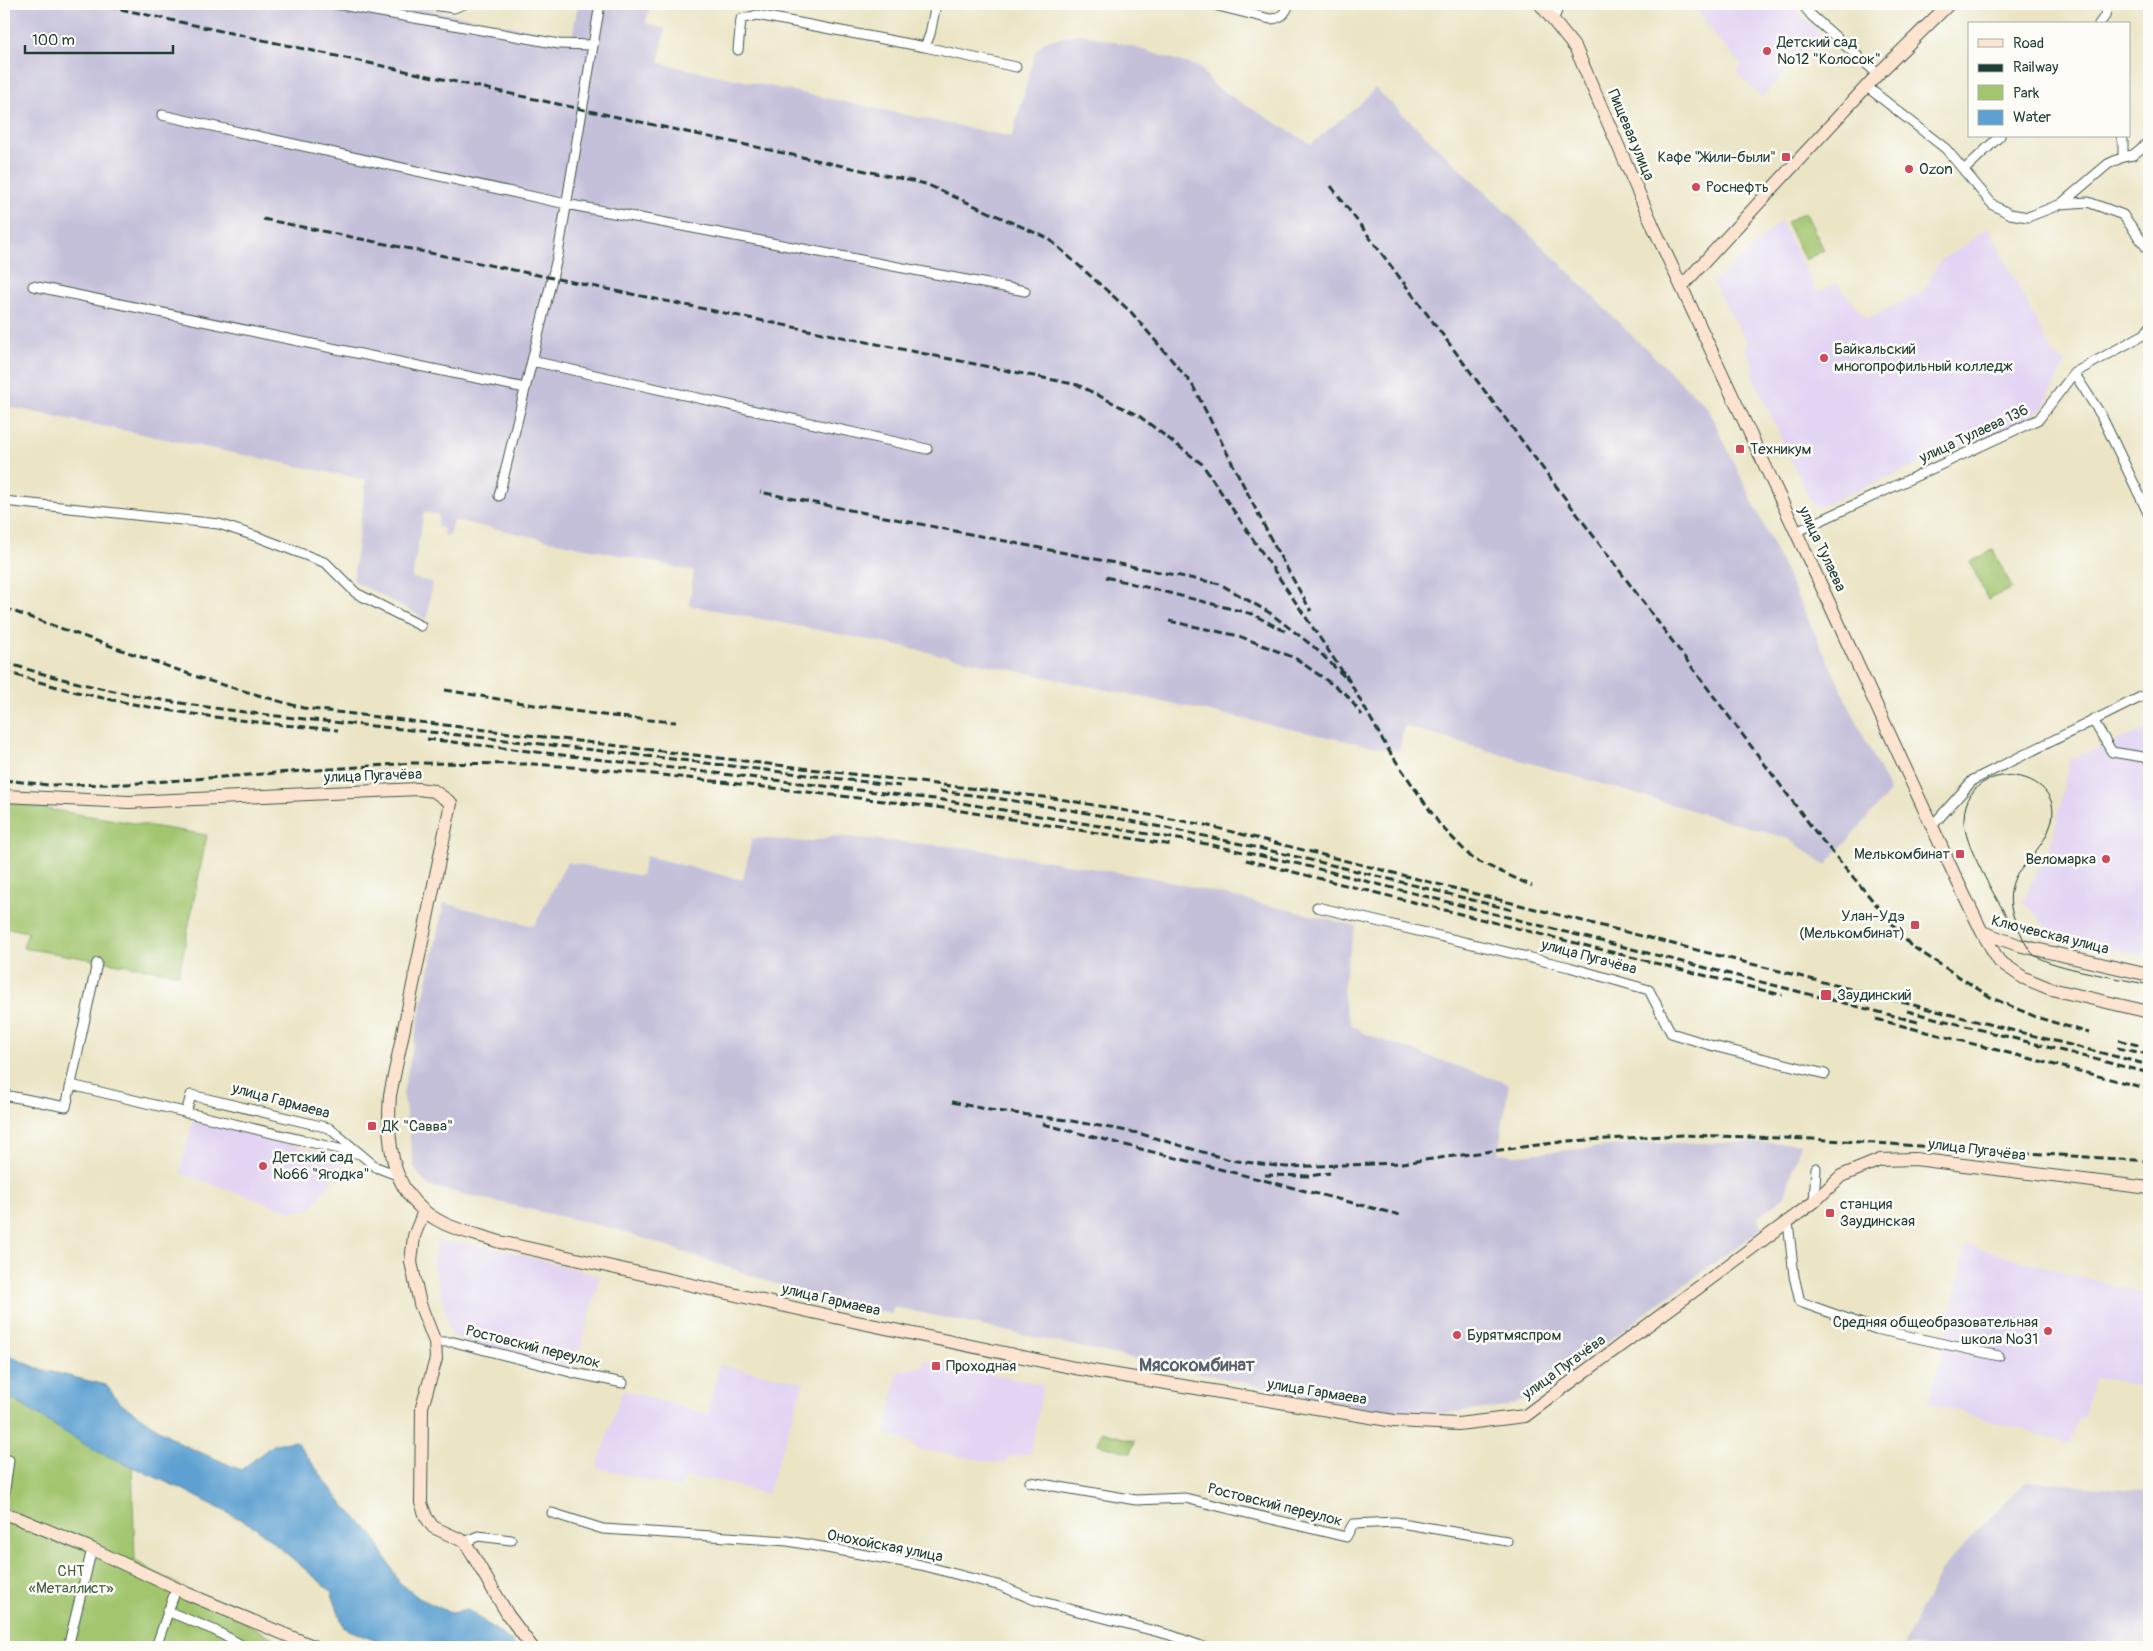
<svg xmlns="http://www.w3.org/2000/svg" width="2153" height="1651" font-family="Pangolin,sans-serif">
	<rect width="100%" height="100%" fill="#fdfcf7"/>
	<filter id="ink" filterUnits="userSpaceOnUse"><feTurbulence type="fractalNoise" baseFrequency=".02" numOctaves="2"/><feDisplacementMap in="SourceGraphic" scale="10" xChannelSelector="R" yChannelSelector="G"/><feConvolveMatrix kernelMatrix="1 2 1 2 8 2 1 2 1" color-interpolation-filters="sRGB"/></filter>
	<filter id="wash" filterUnits="userSpaceOnUse"><feTurbulence type="fractalNoise" baseFrequency=".0096" numOctaves="4" result="noise"/><feDisplacementMap in="SourceGraphic" scale="20" xChannelSelector="R" yChannelSelector="G"/><feGaussianBlur stdDeviation="1.12" result="paint"/><feColorMatrix in="noise" values="0 0 0 0 0 0 0 0 0 0 0 0 0 0 0 0 0 1.4 0 .05"/><feComposite in="paint" operator="in"/></filter>
	<g filter="url(#wash)">
		<rect width="100%" height="100%" fill="#ebe5c6"/>
		<path fill="#e2d4f3" d="M1694,4H1789L1821,34L1761,98L1737,72L1742,65L1715,36Z
			M1781,221L1817,292L1837,283L1866,319L1924,291L1940,260L1964,246L1988,227L2053,354L2066,362L2042,409L2011,428L1947,452L1814,509L1753,377L1754,365L1744,347L1748,344L1713,283Z
			M2149,728V957L2057,938L2023,901L2053,838L2070,759Z
			M193,1121L349,1159L310,1209L292,1212L180,1173Z
			M438,1241L493,1247L600,1276L580,1351L576,1350L571,1369L452,1336L432,1262Z
			M1966,1245L2149,1295V1387L2095,1378L2083,1418H2078L2069,1444L1928,1402L1941,1358Z
			M924,1360L1043,1385L1031,1453L1008,1458L1005,1464L918,1449L911,1442L885,1434L898,1371L922,1367Z
			M719,1365L804,1382L767,1495L720,1481L685,1478L680,1488L597,1468L622,1390L708,1414Z"/>
		<path fill="#c5c0da" d="M4,4H399L572,38L578,4H650L646,23L665,29L659,63L1012,137L1036,50L1045,41L1081,34L1120,43L1199,67L1216,87L1311,144L1362,102L1375,88L1563,266L1618,322L1708,408L1890,792L1826,865L1789,839L1404,726L1399,752L890,644L689,605L694,571L453,520L449,536L443,535L444,528L437,527L439,515L424,512L412,578L432,582L427,620L353,580L366,480L4,406Z
			M834,836L970,848L1158,879L1356,926L1348,958L1343,991L1346,1011L1352,1025L1365,1034L1509,1084L1498,1153L1516,1155L1642,1143H1801L1785,1196L1757,1218L1763,1227L1537,1394L1505,1407L1405,1417L894,1307L891,1314L866,1308L857,1312L619,1230L428,1186L414,1168L403,1093L444,903L534,926L567,862L641,876L646,856L743,880L752,838L808,842Z
			M2027,1481L2149,1491V1647H1903L1940,1570Z"/>
		<path fill="#a2c56e" stroke="#608151" d="M1805,212L1824,250L1805,260L1786,222Z
			M1993,550L2012,588L1988,600L1970,562Z
			M4,802L207,835L179,974L23,948L28,932L4,927Z
			M4,1396L38,1408L132,1463L135,1561L289,1647H4Z
			M1101,1432L1135,1441L1131,1453L1098,1444Z"/>
		<path fill="#5da0d1" stroke="#3e6e82" d="M4,1354L40,1369L106,1385L120,1403L181,1444L241,1470L274,1444L296,1441L340,1501L373,1535L399,1582L419,1598L451,1613L468,1610L511,1641L515,1647H415L409,1645L391,1647L344,1628L331,1591L255,1527L184,1490L92,1449L7,1396H4Z"/>
	</g>
	<g filter="url(#ink)">
		<g fill="none" stroke-linecap="round" stroke-linejoin="round">
			<g stroke="#3e564a" stroke-width="11">
				<path id="street" d="M336,4L559,44L593,45
					M424,4L454,8L464,4
					M936,4L930,34L925,47L1016,67
					M1210,4L1270,19C1280,19 1286,13 1289,4
					M1802,4L1812,16L1878,74
					M1553,20L1560,4
					M2099,24L2105,16L2106,9L2101,4
					M738,50L741,19L757,15L925,47
					M1866,86L1946,149L1993,205L2010,214L2028,217L2061,204L2088,202L2123,215L2149,251
					M162,115L566,204L1025,291
					M2121,136L2123,141V157
					M1964,170L2000,136
					M2061,204L2108,164L2123,157L2133,155L2149,142
					M33,286L525,388
					M532,361L927,449
					M2074,373L2101,415L2149,515
					M499,496L558,254L600,4
					M4,501L219,524L261,538L326,563L356,593L421,626
					M1796,532L2039,419L2074,373L2145,334L2149,328
					M2093,720L2112,752L2149,758
					M1932,826L1973,780L2149,693
					M1317,907L1569,967L1649,990L1671,1033L1713,1046L1825,1074
					M71,1085L360,1154
					M4,1095L66,1107L97,963
					M186,1113L191,1095L329,1128L376,1167L397,1175
					M1814,1202L1816,1168
					M1788,1222L1794,1276L1800,1302L1876,1329L1999,1356
					M435,1342H454L574,1373L623,1383
					M1030,1482L1136,1500L1185,1498L1346,1537L1353,1524L1395,1522L1507,1541
					M4,1496L9,1460
					M552,1513L603,1529L788,1541L921,1565L1001,1586L1035,1600L1170,1635L1204,1647
					M465,1542L478,1536L511,1540
					M167,1611L214,1630L245,1647
					M68,1647L92,1549
					M156,1647L176,1589"/>
			</g>
			<g stroke="#3e564a" stroke-width="14">
				<path id="secondary" d="M1540,4L1576,49L1654,228L1825,594L1954,874L1982,932L1999,961L2024,978L2051,989L2149,1012
					M1682,286L1878,74L1949,4
					M4,796L129,802L418,789L434,791L451,803L390,1095C386,1148 392,1199 445,1224C462,1232 483,1236 500,1242L857,1322L1075,1368L1394,1421L1458,1424L1525,1416L1814,1202L1841,1176L1880,1160L1915,1159L2149,1188
					M1982,932L2018,945L2149,975
					M424,1211L414,1236L411,1262L420,1304L435,1342L436,1359L422,1407L421,1503L426,1517L433,1527L465,1542L508,1615L532,1647
					M4,1514L15,1517L92,1549L188,1594L315,1647"/>
			</g>
			<use href="#street" stroke="#fff" stroke-width="9"/>
			<use href="#secondary" stroke="#fde4d1" stroke-width="12"/>
			<path stroke="#1f3d34" stroke-width="1" d="M2009,921C1997,898 1962,843 1964,818C1967,753 2068,769 2051,824C2045,844 2027,861 2015,877C2008,894 2009,909 2017,925C2022,935 2026,948 2034,955C2051,968 2125,979 2149,985"/>
			<path stroke="#1f3d34" stroke-width="3" stroke-dasharray="8 4" stroke-linecap="butt" d="M97,4L926,184L1049,239L1131,312L1192,384L1276,549L1311,611
				M1331,186L1817,834L1910,945L1992,998L2036,1017L2089,1033
				M263,219L1078,385L1139,416L1202,464L1349,681L1314,647L1270,613L1220,584L760,492
				M1106,577L1252,614L1288,633
				M4,608L206,680L303,708L1060,799L1205,825L2149,1065
				M1169,621L1239,636L1295,658L1346,694L1362,715
				M4,662C144,708 293,717 439,733C593,749 747,768 900,786
				M4,671C111,707 225,720 338,730
				M1346,675L1389,751L1440,825L1473,859L1532,886
				M445,690C522,703 598,717 676,722
				M427,739L943,800L1202,843L1299,864L1918,1022
				M4,780L48,785L127,784L412,763L534,764L645,773L943,808L1172,845
				M940,791C1134,814 1323,862 1512,910
				M1246,860L1782,995
				M1907,1011L2149,1073
				M1876,1019L2149,1089
				M2119,1040L2141,1046
				M2117,1048L2149,1054
				M952,1102L990,1110L1066,1120L1138,1133L1230,1160L1286,1167L1402,1163L1568,1141L1683,1135L1813,1139L2149,1161
				M1043,1124L1400,1215
				M1265,1175L1309,1176L1330,1173"/>
		</g>
	</g>
	<g fill="#d1495b" stroke="#fdfcf7" stroke-width="2">
		<circle cx="1767" cy="51" r="5"/>
		<rect x="1781" y="152" width="10" height="10" rx="2.5"/>
		<circle cx="1909" cy="169" r="5"/>
		<circle cx="1696" cy="187" r="5"/>
		<circle cx="1824" cy="358" r="5"/>
		<rect x="1735" y="444" width="10" height="10" rx="2.5"/>
		<rect x="1955" y="849" width="10" height="10" rx="2.5"/>
		<circle cx="2106" cy="859" r="5"/>
		<rect x="1910" y="920" width="10" height="10" rx="2.5"/>
		<rect x="1820" y="989" width="12" height="12" rx="2.5"/>
		<rect x="367" y="1121" width="10" height="10" rx="2.5"/>
		<circle cx="263" cy="1166" r="5"/>
		<rect x="1825" y="1208" width="10" height="10" rx="2.5"/>
		<circle cx="2048" cy="1331" r="5"/>
		<circle cx="1457" cy="1335" r="5"/>
		<rect x="931" y="1361" width="10" height="10" rx="2.5"/>
	</g>
	<g text-anchor="middle" dominant-baseline="central" stroke-width="5" stroke-linejoin="round" paint-order="stroke">
		<g font-size="15" fill="#1f3d34" stroke="#fdfcf7" text-anchor="start">
			<text x="1777" y="42">Детский сад<tspan x="1777" dy="17">№12 "Колосок"</tspan></text>
			<text x="1776" y="157" text-anchor="end">Кафе "Жили-были"</text>
			<text x="1919" y="169">Ozon</text>
			<text x="1706" y="187">Роснефть</text>
			<text x="1834" y="349">Байкальский<tspan x="1834" dy="17">многопрофильный колледж</tspan></text>
			<text x="1750" y="449">Техникум</text>
			<text x="1950" y="854" text-anchor="end">Мелькомбинат</text>
			<text x="2096" y="859" text-anchor="end">Веломарка</text>
			<text x="1905" y="916" text-anchor="end">Улан-Удэ<tspan x="1905" dy="17">(Мелькомбинат)</tspan></text>
			<text x="1837" y="995">Заудинский</text>
			<text x="382" y="1126">ДК "Савва"</text>
			<text x="273" y="1157">Детский сад<tspan x="273" dy="17">№66 "Ягодка"</tspan></text>
			<text x="1840" y="1204">станция<tspan x="1840" dy="17">Заудинская</tspan></text>
			<text x="2038" y="1322" text-anchor="end">Средняя общеобразовательная<tspan x="2038" dy="17">школа №31</tspan></text>
			<text x="1467" y="1335">Бурятмяспром</text>
			<text x="946" y="1366">Проходная</text>
		</g>
		<g font-size="15" fill="#1f3d34" stroke="#fdfcf7">
			<text transform="translate(1631 135) rotate(67)">Пищевая улица</text>
			<text transform="translate(1974 434) rotate(-25)">улица Тулаева 136</text>
			<text transform="translate(1822 549) rotate(65)">улица Тулаева</text>
			<text transform="translate(373 776) rotate(-2)">улица Пугачёва</text>
			<text transform="translate(2050 935) rotate(14)">Ключевская улица</text>
			<text transform="translate(1589 957) rotate(15)">улица Пугачёва</text>
			<text transform="translate(281 1101) rotate(15)">улица Гармаева</text>
			<text transform="translate(1977 1150) rotate(7)">улица Пугачёва</text>
			<text transform="translate(831 1300) rotate(13)">улица Гармаева</text>
			<text transform="translate(533 1347) rotate(14)">Ростовский переулок</text>
			<text transform="translate(1564 1367) rotate(-36)">улица Пугачёва</text>
			<text transform="translate(1317 1392) rotate(9)">улица Гармаева</text>
			<text transform="translate(1275 1505) rotate(14)">Ростовский переулок</text>
			<text transform="translate(885 1546) rotate(11)">Онохойская улица</text>
		</g>
		<g font-size="15" fill="#405f42" stroke="#fdfcf7">
			<text x="71" y="1571">СНТ<tspan x="71" dy="17">«Металлист»</tspan></text>
		</g>
		<g font-size="18" font-weight="bold" fill="#59626d" stroke="#fdfcf7">
			<text x="1197" y="1365">Мясокомбинат</text>
		</g>
	</g>
	<rect width="2153" height="1651" fill="none" stroke="#fdfcf7" stroke-width="20"/>
	<rect x="1968" y="22" width="162" height="115" fill="#fdfcf7" stroke="#a4b0a9"/>
	<rect x="1978" y="39" width="25" height="8" fill="#fde4d1" stroke="#a4b0a9"/>
	<text x="2013" y="48" font-size="15" fill="#1f3d34">Road</text>
	<rect x="1978" y="64" width="25" height="8" fill="#1f3d34" stroke="#a4b0a9"/>
	<text x="2013" y="72" font-size="15" fill="#1f3d34">Railway</text>
	<rect x="1978" y="85" width="25" height="15" fill="#a2c56e" stroke="#a4b0a9"/>
	<text x="2013" y="98" font-size="15" fill="#1f3d34">Park</text>
	<rect x="1978" y="110" width="25" height="15" fill="#5da0d1" stroke="#a4b0a9"/>
	<text x="2013" y="122" font-size="15" fill="#1f3d34">Water</text>
	<path d="M25 45v8h148v-8" fill="none" stroke="#1f3d34" stroke-width="2.5"/>
	<text x="32" y="45" font-size="15" fill="#1f3d34" stroke="#fdfcf7" stroke-width="4" paint-order="stroke">100 m</text>
</svg>
